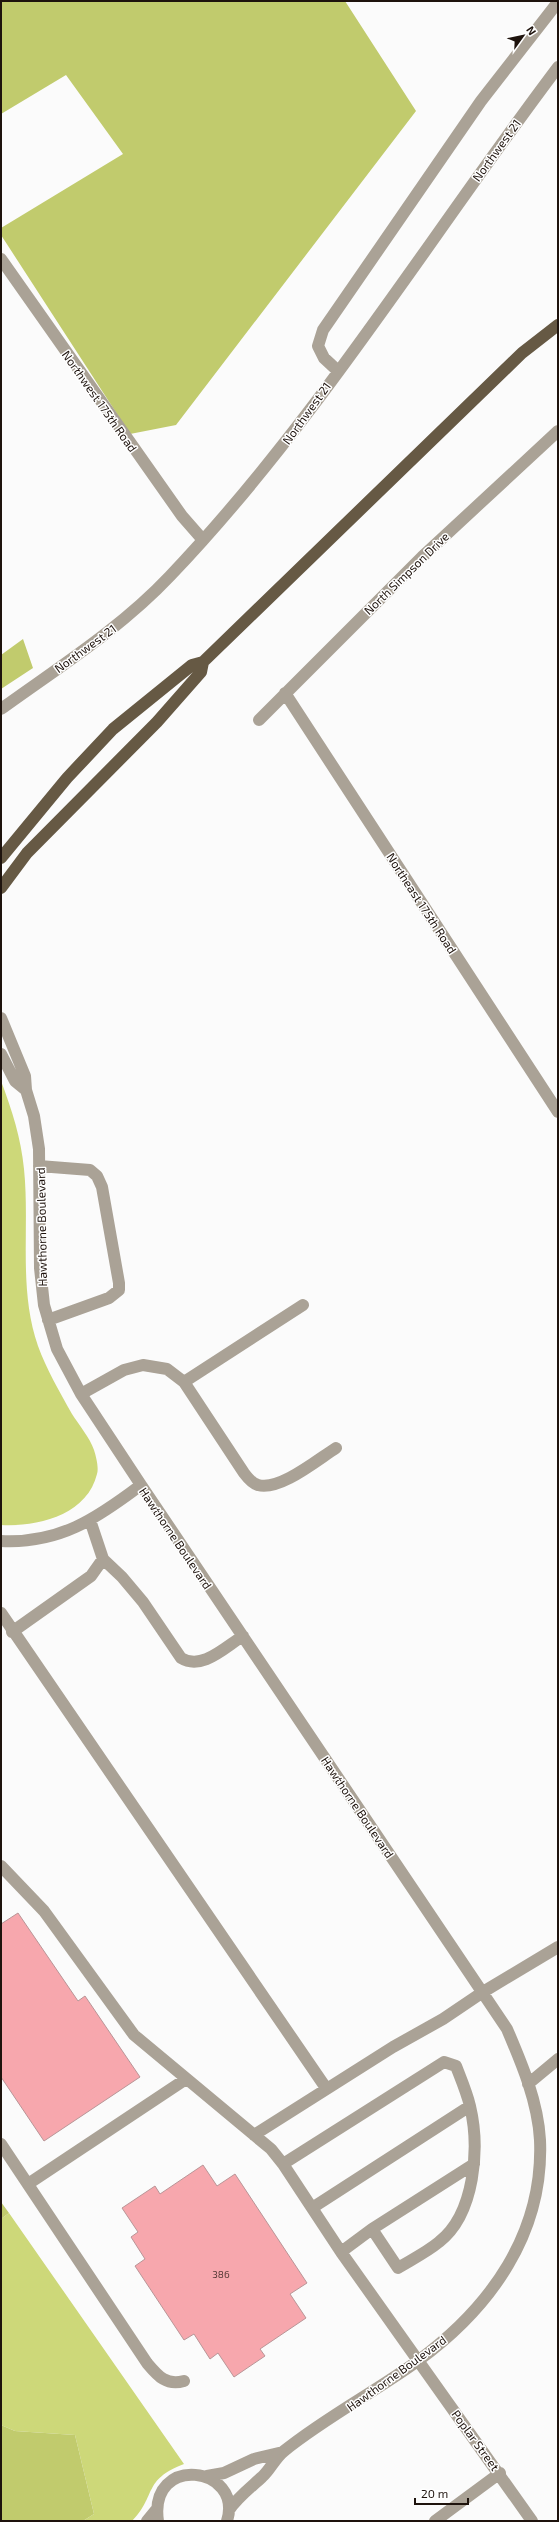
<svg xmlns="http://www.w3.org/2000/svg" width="559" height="2522" viewBox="0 0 559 2522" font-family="'Exo 2',sans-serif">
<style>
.green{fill:#cdd879}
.forest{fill:#c1cb6d}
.building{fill:#f7a7ad;stroke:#b99597}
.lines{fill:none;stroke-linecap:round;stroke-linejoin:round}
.minor{stroke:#aaa296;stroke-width:12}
.major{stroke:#665944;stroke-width:12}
.labels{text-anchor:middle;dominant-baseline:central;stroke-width:3;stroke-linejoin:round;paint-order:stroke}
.number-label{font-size:10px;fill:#543835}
.street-label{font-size:12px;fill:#1e130d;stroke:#fff}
</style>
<rect width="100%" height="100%" fill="#fbfbfb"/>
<path class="green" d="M1 1081C12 1110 21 1138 24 1169 30 1228 18 1288 38 1346 46 1368 60 1393 72 1414 79 1425 90 1438 94 1450 96 1456 99 1468 97 1474 87 1515 38 1527 1 1525Z
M9 2213 184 2464C142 2480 157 2496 132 2521H83L94 2514 75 2435 15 2431 1 2425V2219Z"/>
<path class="forest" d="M1 1H345L416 111 176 425 130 434 1 235V228L123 154 66 75 1 114Z
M23 639 33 668 1 689V655Z
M1 2202 9 2213 1 2219Z
M1 2425 15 2431 75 2435 94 2514 83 2521H1Z"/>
<path class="building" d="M18 1913 78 2001 85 1996 140 2077 44 2141 1 2077V1924Z
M203 2165 217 2186 235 2174 307 2283 290 2294 306 2318 260 2349 265 2356 234 2377 218 2353 210 2359 194 2334 184 2340 135 2266 145 2259 131 2237 138 2232 122 2208 155 2186 160 2194Z"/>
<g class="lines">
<path class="minor" d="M1 259 182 516 203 540
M338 371 324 358 318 346 323 330 481 101 558 2
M285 693 558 1112
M1 709C59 667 121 628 170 576 316 423 430 236 558 67
M259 720 422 557 558 431
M1 1018 25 1076 26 1090 34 1116 39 1149 40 1268 44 1305 57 1349 81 1394 141 1485 507 2029C522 2064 538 2102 540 2140 544 2233 491 2307 419 2360 375 2392 326 2417 284 2451 275 2458 270 2470 262 2477 250 2488 238 2497 229 2510
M1 1054 15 1081 26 1090
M39 1166 90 1170 97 1176 102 1187 119 1283V1290L109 1298 48 1320
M184 1382 303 1305
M81 1394 124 1370 143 1365 167 1369 184 1382 244 1473C247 1477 253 1484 258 1485 280 1491 317 1460 336 1448
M1 1541C59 1544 96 1519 141 1485
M103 1559 122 1577 143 1602 181 1658C202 1671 225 1647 243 1636
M1 1613 326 2088
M12 1632 91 1576 103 1559 90 1520
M1 1866 44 1911 134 2035 271 2149 283 2164 341 2252 532 2521
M528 2084 558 2059
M254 2135 393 2047 443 2019 483 1992 558 1947
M1 2144 147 2363C158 2376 166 2386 184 2381
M283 2164 444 2062 456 2066C461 2079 467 2093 470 2106 480 2148 475 2214 439 2242 427 2252 411 2260 398 2268L372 2229 341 2252
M28 2184 186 2079
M312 2208 470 2106
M372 2229 474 2164
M207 2476 224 2473 254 2459 283 2452
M147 2521 156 2510
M158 2521C148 2453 244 2466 227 2521
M435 2521 500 2473"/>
<path class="major" d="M1 858 67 778 113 729 192 665 203 662
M1 888 27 853 157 722 201 672 203 662 522 353 558 325"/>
</g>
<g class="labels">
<g class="number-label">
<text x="221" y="2274">386</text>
</g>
<g class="street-label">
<text transform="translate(496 150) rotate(-54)">Northwest 21</text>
<text transform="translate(100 401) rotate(55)">Northwest 175th Road</text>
<text transform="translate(306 413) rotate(-54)">Northwest 21</text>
<text transform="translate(406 573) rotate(-44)">North Simpson Drive</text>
<text transform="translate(85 648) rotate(-36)">Northwest 21</text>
<text transform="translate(422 903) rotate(57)">Northeast 175th Road</text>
<text transform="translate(41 1227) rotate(-91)">Hawthorne Boulevard</text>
<text transform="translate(176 1538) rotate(56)">Hawthorne Boulevard</text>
<text transform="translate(358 1807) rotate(56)">Hawthorne Boulevard</text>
<text transform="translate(396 2373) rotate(-36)">Hawthorne Boulevard</text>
<text transform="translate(476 2440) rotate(54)">Poplar Street</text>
</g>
</g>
<rect width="559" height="2522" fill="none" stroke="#1e130d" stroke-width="4"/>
<g transform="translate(523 36) rotate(57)" stroke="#ffffff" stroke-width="3" paint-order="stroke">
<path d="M0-3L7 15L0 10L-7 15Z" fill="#1e130d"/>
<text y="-6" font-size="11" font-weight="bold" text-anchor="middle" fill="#1e130d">N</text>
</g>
<path d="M415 2498v6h53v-6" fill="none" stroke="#1e130d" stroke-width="2"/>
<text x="421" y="2498" font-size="12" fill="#1e130d" stroke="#ffffff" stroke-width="3" paint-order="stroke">20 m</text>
</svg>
